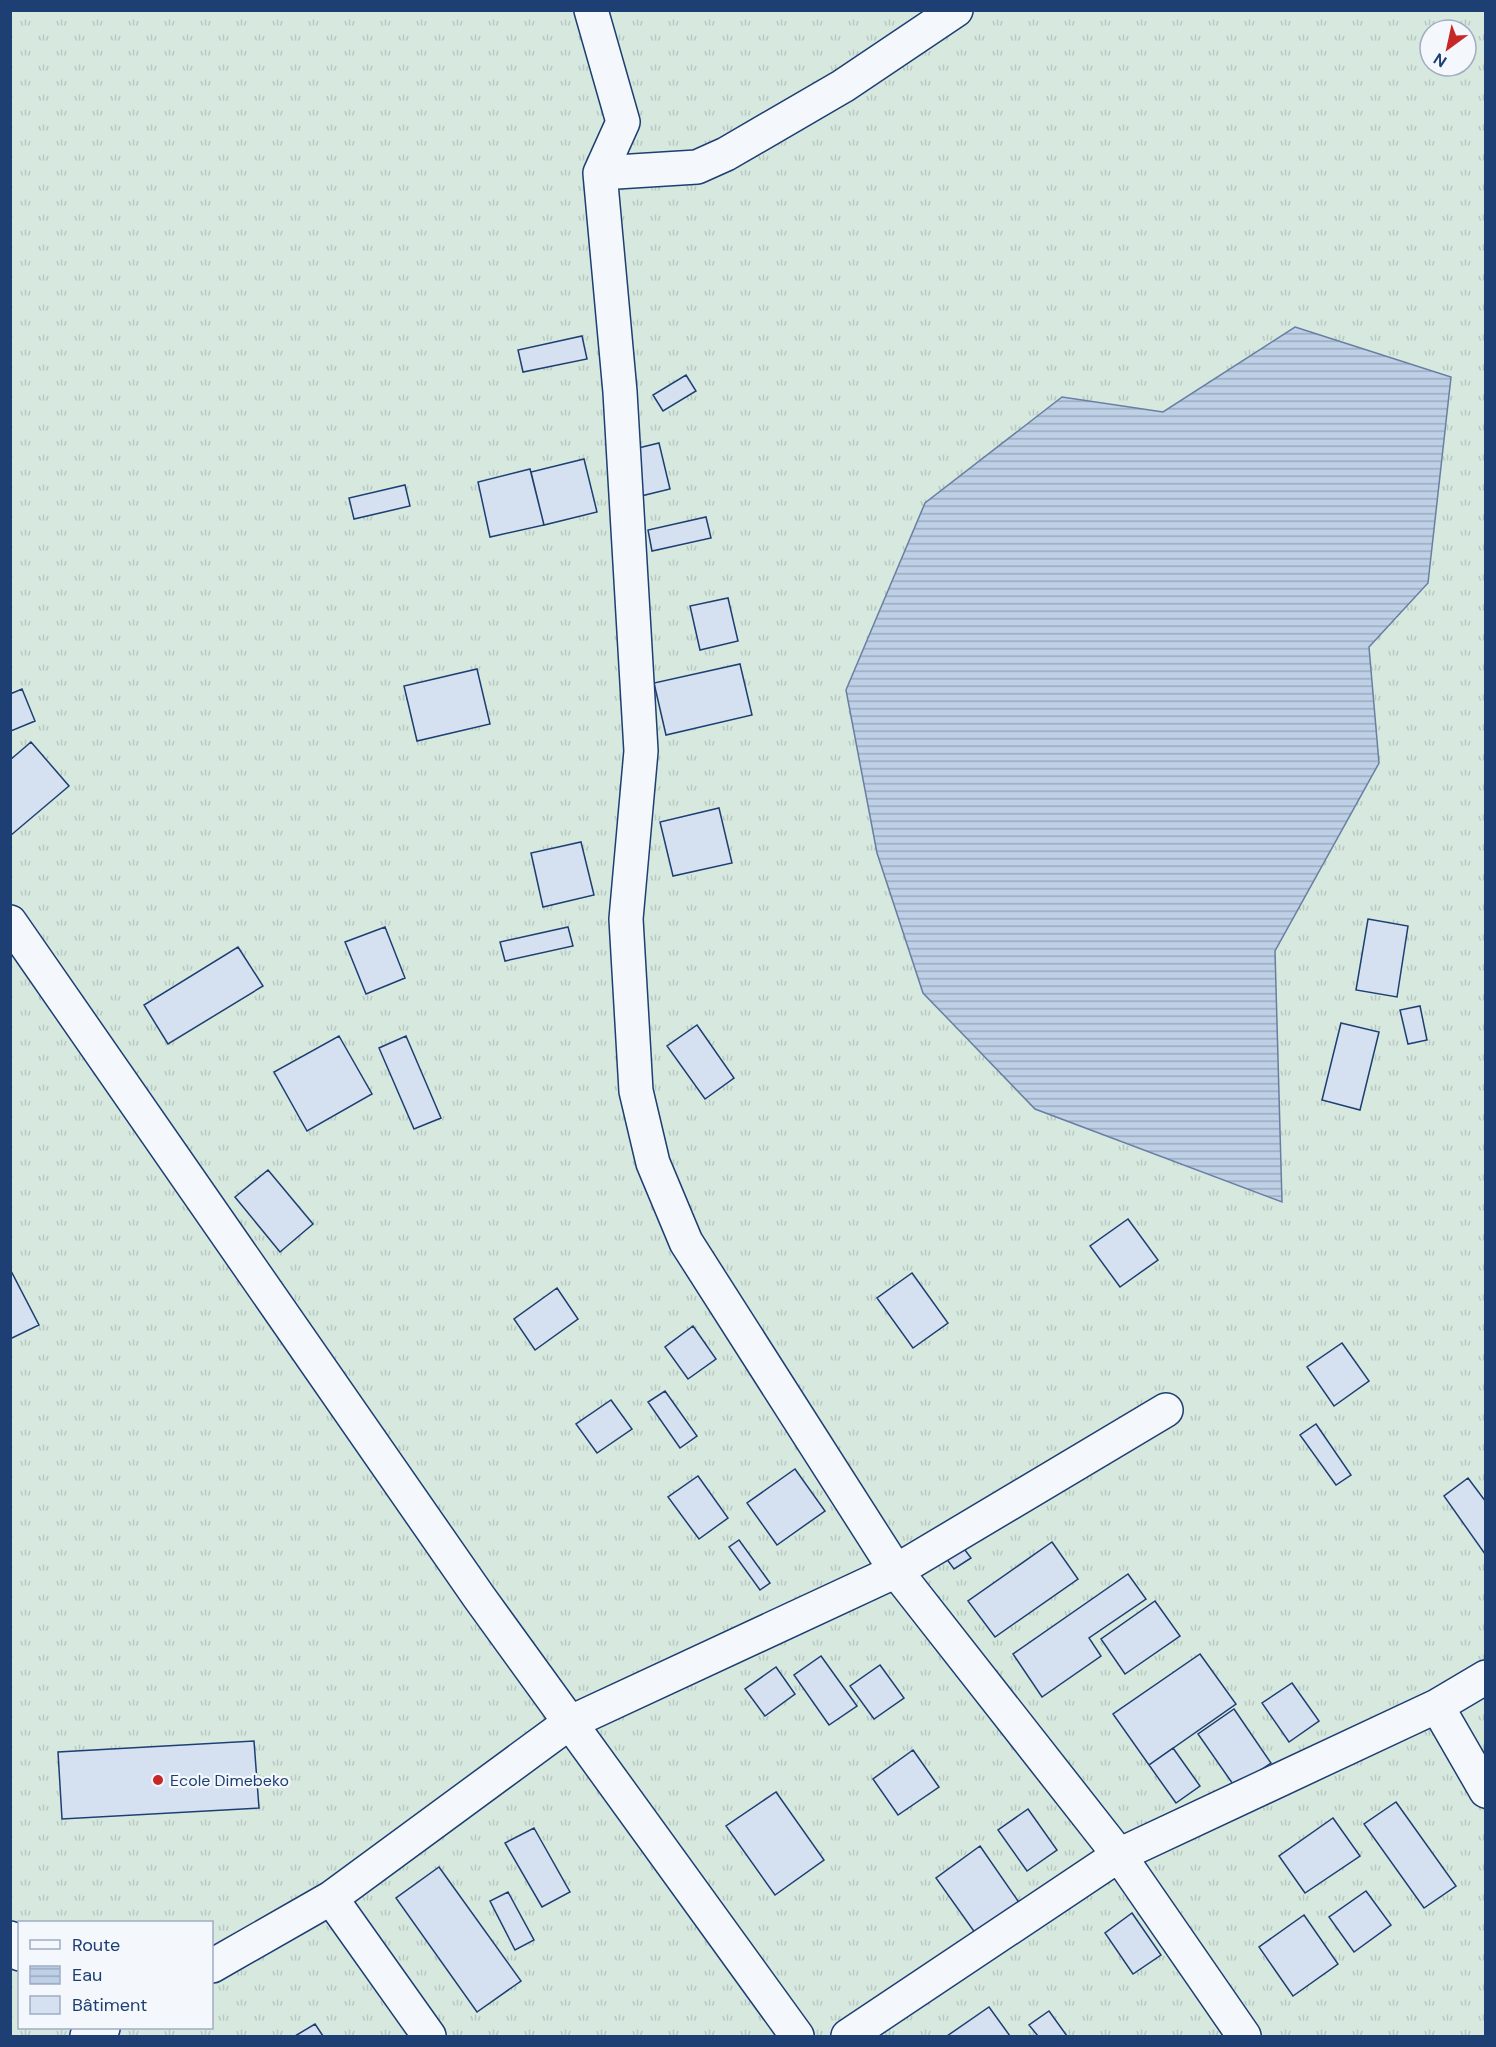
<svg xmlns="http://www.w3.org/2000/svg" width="1496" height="2047" viewBox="0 0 1496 2047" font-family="'DM Sans',sans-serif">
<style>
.grass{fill:url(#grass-tufts);stroke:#687fa3;stroke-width:1.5;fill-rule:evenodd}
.water{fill:url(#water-rules);stroke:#687fa3;stroke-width:1.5}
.building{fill:#d5e0f0;stroke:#1d3f73;stroke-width:1.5}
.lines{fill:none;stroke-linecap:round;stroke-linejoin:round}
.minor-casing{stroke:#1d3f73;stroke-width:36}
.minor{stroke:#f4f7fb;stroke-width:33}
.poi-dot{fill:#c62828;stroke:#f4f7fb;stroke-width:2}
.labels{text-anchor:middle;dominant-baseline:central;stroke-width:4.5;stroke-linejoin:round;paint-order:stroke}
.poi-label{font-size:16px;fill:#1d3f73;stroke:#f4f7fb;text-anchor:start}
</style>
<defs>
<pattern id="grass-tufts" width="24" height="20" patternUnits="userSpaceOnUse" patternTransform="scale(1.5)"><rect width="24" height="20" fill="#d7e8df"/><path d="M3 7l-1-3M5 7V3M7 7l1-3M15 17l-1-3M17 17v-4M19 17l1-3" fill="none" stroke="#b8c8c3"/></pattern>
<pattern id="water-rules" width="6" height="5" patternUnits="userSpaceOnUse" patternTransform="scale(1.5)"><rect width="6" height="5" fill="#bed0e5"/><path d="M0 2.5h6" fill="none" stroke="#9aaabe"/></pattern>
</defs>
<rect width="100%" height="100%" fill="#f4f7fb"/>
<path class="grass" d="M11 11H1485V2036H11ZM1430 30H1466V66H1430ZM20 1922H212V2028H20Z"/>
<path class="water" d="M1295 327 1451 377 1428 583 1369 647 1379 763 1275 951 1282 1202 1035 1109 923 993 877 853 846 690 925 503 1062 397 1163 412Z"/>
<path class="building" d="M582 336 587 359 523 372 518 350Z
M686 375 696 391 663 411 653 395Z
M659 443 670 489 641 496 630 450Z
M584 459 597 512 544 525 531 472Z
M530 469 544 525 490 537 478 482Z
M405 485 410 506 354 519 349 498Z
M706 517 711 538 652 551 648 530Z
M728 598 738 641 700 650 690 606Z
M740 664 752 715 666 735 654 683Z
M477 669 490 724 417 741 404 686Z
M22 689 35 721 11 731 10 694Z
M31 742 69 786 10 836V760Z
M719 808 732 863 673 876 660 822Z
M581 842 594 895 543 907 531 853Z
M1368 919 1408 926 1397 997 1356 990Z
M385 927 405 978 366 994 345 942Z
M568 927 573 946 505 961 500 942Z
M238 947 263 986 168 1044 144 1005Z
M1420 1006 1427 1040 1408 1044 1400 1010Z
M1341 1023 1379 1032 1360 1110 1322 1100Z
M697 1025 734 1078 705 1099 667 1046Z
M339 1036 372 1094 307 1131 274 1072Z
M406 1036 441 1118 414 1129 379 1048Z
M268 1170 313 1224 280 1252 235 1197Z
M1128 1219 1158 1260 1120 1287 1090 1246Z
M10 1269 39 1325 10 1339Z
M912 1273 948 1323 913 1348 877 1298Z
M557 1288 578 1319 535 1350 514 1319Z
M693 1326 716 1359 688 1379 665 1347Z
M1342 1343 1369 1381 1334 1406 1307 1367Z
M665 1391 697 1436 680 1448 648 1402Z
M611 1400 632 1429 597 1453 576 1424Z
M1316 1424 1351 1475 1336 1485 1300 1435Z
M795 1469 825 1511 777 1545 747 1503Z
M698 1476 728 1518 699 1539 668 1497Z
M1468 1478 1486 1502 1485 1554 1444 1496Z
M739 1540 770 1583 760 1590 729 1547Z
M959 1542 971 1558 954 1569 943 1554Z
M1052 1542 1078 1579 995 1637 968 1601Z
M1128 1574 1146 1599 1089 1638 1101 1656 1042 1697 1013 1654Z
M1155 1601 1180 1636 1125 1674 1101 1639Z
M1200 1654 1236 1704 1149 1765 1113 1714Z
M821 1656 857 1706 829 1725 794 1675Z
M880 1665 904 1698 874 1719 850 1686Z
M776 1667 795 1694 765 1716 745 1689Z
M1292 1683 1319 1721 1289 1742 1262 1703Z
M1234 1709 1271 1763 1235 1787 1198 1734Z
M254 1741 259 1808 62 1819 58 1752Z
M1173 1748 1200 1786 1176 1803 1149 1765Z
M913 1750 939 1787 898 1815 873 1779Z
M776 1792 824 1860 775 1895 726 1826Z
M1396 1802 1456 1886 1424 1908 1364 1824Z
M1028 1809 1057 1850 1027 1871 998 1830Z
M1333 1818 1360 1856 1305 1893 1279 1856Z
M534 1828 570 1892 542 1907 505 1843Z
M980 1846 1027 1914 983 1944 936 1878Z
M439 1867 521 1981 477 2012 396 1898Z
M1366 1891 1391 1925 1354 1952 1329 1917Z
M508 1892 534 1940 515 1950 490 1901Z
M1132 1913 1161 1955 1133 1974 1105 1933Z
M1304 1915 1338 1964 1293 1996 1259 1947Z
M989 2007 1010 2036H947Z
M1049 2011 1067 2036H1038L1029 2025Z
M315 2024 323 2036H295Z"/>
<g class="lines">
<g class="minor-casing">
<path id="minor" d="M591 10 623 122 600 173 620 392 641 751 626 919 636 1091 653 1163 686 1242 896 1571 1119 1855 1244 2036
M600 173 697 167 726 154 843 86 956 10
M10 922 479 1597 797 2036
M1437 1706 1486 1791
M331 1898 429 2036
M10 1938 20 1954
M212 1966 331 1898 569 1723 896 1571 1166 1410
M87 2036 103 2028
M848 2036 1119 1855 1437 1706 1486 1677"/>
</g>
<use href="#minor" class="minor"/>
</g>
<circle class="poi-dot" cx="158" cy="1780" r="6"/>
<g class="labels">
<g class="poi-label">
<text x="170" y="1780">Ecole Dimebeko</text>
</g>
</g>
<rect width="1496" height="2047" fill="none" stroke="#1d3f73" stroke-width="24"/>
<rect x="18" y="1921" width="195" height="108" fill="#f4f7fb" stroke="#9eadc5" stroke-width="1.5"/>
<rect x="30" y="1940" width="30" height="9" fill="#f4f7fb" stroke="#9eadc5" stroke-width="1.5"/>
<text x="72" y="1951" font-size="18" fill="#1d3f73">Route</text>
<rect x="30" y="1966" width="30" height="18" fill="url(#water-rules)" stroke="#9eadc5" stroke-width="1.5"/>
<text x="72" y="1981" font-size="18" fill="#1d3f73">Eau</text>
<rect x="30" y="1996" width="30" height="18" fill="#d5e0f0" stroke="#9eadc5" stroke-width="1.5"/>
<text x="72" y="2011" font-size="18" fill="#1d3f73">Bâtiment</text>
<g transform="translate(1448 48) rotate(213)"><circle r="28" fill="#f4f7fb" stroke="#9eadc5" stroke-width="1.5"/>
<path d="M0-4.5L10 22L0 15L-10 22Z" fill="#c62828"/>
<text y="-9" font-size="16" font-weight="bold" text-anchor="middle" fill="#1d3f73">N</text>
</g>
</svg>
